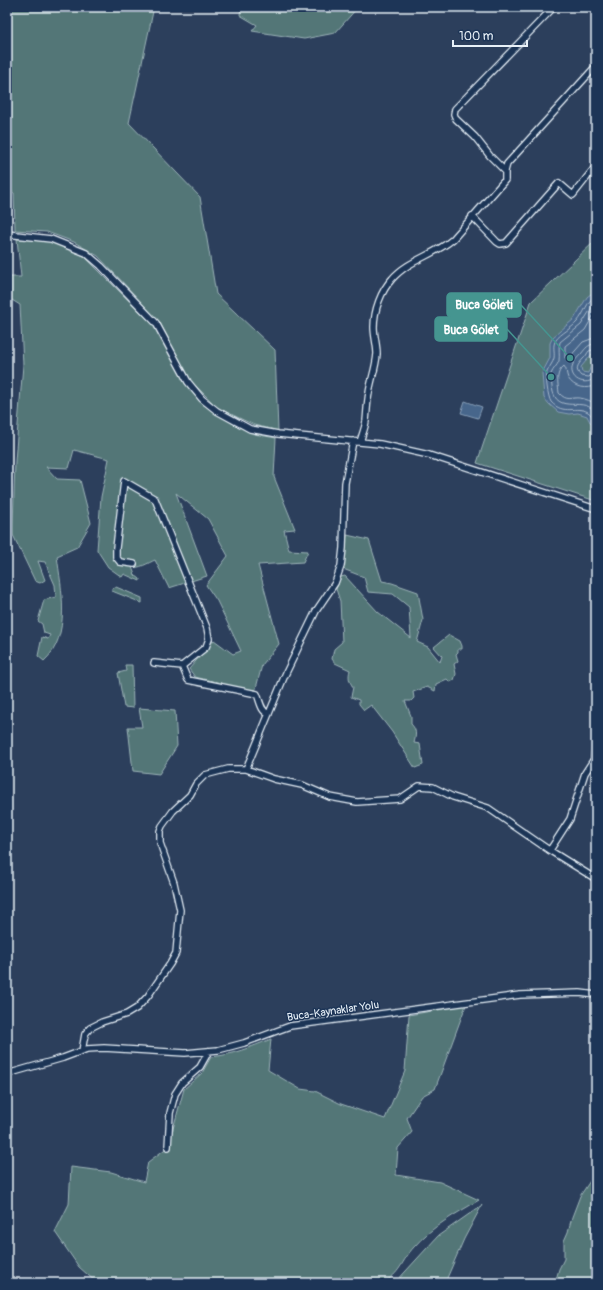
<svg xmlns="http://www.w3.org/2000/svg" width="603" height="1290" viewBox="0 0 603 1290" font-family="Pangolin,sans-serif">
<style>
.green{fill:#527677;stroke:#9db4b8}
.water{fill:#46668b;stroke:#879eb7}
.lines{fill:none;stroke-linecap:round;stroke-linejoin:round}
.shore{stroke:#a7b9cc;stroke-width:1}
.minor-casing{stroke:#e8f1f8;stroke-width:8}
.minor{stroke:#1d3557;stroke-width:5.5}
.labels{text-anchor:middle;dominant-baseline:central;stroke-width:3;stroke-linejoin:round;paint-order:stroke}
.street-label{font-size:11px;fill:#e8f1f8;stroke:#1d3557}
.leader{fill:none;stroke:#459590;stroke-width:1.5}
.callout-dot{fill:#459590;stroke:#1d3557;stroke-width:1.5}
.callout{fill:#459590;stroke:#459590;stroke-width:1.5}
.callout-label{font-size:12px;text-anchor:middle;font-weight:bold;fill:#fff}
</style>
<rect width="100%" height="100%" fill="#2c3f5c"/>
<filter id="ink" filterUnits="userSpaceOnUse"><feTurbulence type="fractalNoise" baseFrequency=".025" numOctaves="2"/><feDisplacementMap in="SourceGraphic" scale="8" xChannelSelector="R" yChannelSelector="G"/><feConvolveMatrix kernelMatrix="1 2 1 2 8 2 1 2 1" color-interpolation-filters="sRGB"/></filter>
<g filter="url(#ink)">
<path class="green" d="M7 7H154L129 123 200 197 216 294 275 350 278 431 254 425 218 408 190 380 159 321 98 256 74 242 47 232 15 230 14 193 7 189Z
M241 7H358L335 33 304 39 252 31 257 25 240 15Z
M17 239 54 242 84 256 153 325 186 385 202 404 232 423 254 434 276 438 274 477 295 529 284 530 289 550 308 551 303 562 258 565 279 644 262 665 255 692 195 677 189 669 214 640 233 654 241 651 217 601 206 585 228 556 208 519 176 493 207 576 169 588 155 560C148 563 139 569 132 567L135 575 140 579V581L124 574 122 577 108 567 97 550 101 497 109 459 74 450 69 468 46 467 57 479 80 480 91 523 77 547 57 556C61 588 72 636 44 661L38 656 42 637 48 639 50 635 44 633 42 624 38 621 44 600 56 597 55 585 45 562 38 561 45 580 40 583 35 581 13 535V527L15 461 23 365 20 305 7 297V277H21Z
M596 240V501L477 463 531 302Z
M347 535 369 540 382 581 392 583 418 592 423 620 417 642 428 647 440 662 442 656 434 647 449 635 460 641 462 646V649H458V652L456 654 458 661 454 664 456 674 454 680 450 682 447 679 436 684 435 691 427 687 413 692 414 698 411 701H405L411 716V724C417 730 416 735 414 743L420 744 423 765 415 768 392 732 371 705 364 710 359 704V700L351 697 353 687C349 681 348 677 350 670L335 663 332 659 334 649 342 642 340 601 336 589 341 577 345 576 378 612 411 638 409 607 393 594 368 592 364 577 343 569Z
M116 587 142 598V603L112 591V588Z
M125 665H132L133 708 124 707 118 673 126 671Z
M139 708 175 711 177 746 159 774 133 771 128 727H142Z
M466 1005 435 1089 422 1096 407 1118 412 1132 398 1148 396 1175 440 1182 479 1200C456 1214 432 1226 414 1247 401 1261 401 1274 382 1283H97L79 1267 55 1232 69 1204 71 1167 111 1172 144 1182 148 1162 168 1147 184 1089 202 1073 211 1057C232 1055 251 1047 271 1039L268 1070 300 1089 315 1091 341 1104 385 1119 405 1071 409 1015Z
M596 1164V1283H555L559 1269 564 1259V1241L568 1232 572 1217 580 1196 596 1172 594 1165Z
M482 1205 464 1239 447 1278 451 1283H395L438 1236Z"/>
<path class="water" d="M596 290V354L594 353 592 354 581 367 582 372 588 373 592 364 596 359V426L590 422 587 416 578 413 569 414 558 412 549 404 544 398 542 373 550 358V343L553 337 574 319 587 297Z
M465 401 482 407 478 418 461 413Z"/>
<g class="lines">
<path class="shore" d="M596 295C586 302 585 313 577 322 571 329 561 333 556 340 552 345 555 352 554 358 553 363 549 367 547 372 545 377 548 397 551 402 564 416 576 405 588 412 592 414 592 419 596 421
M596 301 581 325 560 342C558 348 560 355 559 361 557 366 553 369 551 374 550 378 552 383 552 387 556 418 586 393 596 414
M596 311 585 330 565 346V358L568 359 583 342 591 339 596 338
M596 344C588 344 586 348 581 354 578 358 575 359 573 364 567 379 586 388 596 377
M596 349 589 351C587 353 586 357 583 359 578 365 574 369 581 376L589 377 592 374 596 365
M596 385C586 390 574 388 568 378 566 374 567 369 564 366 555 373 558 383 559 393 567 402 571 397 580 398 586 399 591 401 596 404"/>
<g class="minor-casing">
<path id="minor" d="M505 171 490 156 475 137 456 119 454 114 455 109 552 9
M472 216 497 242 500 244 506 243 559 183 573 195 596 166
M7 234 51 239 86 253 101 266 156 323 188 382 202 399 217 411 250 429 278 434 380 444 429 455 596 509
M360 442C362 435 365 428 366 421 367 412 367 403 369 393 371 380 376 367 377 354 377 345 374 336 374 327 374 310 381 291 392 279 408 260 435 255 453 239L505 180V171L507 164 596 66
M134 564 120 562 116 557V548L124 481 155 499 207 628 209 639 206 647 182 666
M154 663 182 666 188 680 257 694C260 701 261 712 269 714
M246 769 285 675 316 611 335 583 341 566 343 548 345 483 353 441
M550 850 570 819 585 773 594 759 596 739
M82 1051 85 1034 90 1028 102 1022 127 1014 137 1008 148 996 170 964 176 953 180 910 174 883 160 843V831L162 826 173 811 190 795 196 784 205 775 228 769H246L274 779 302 785 330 797 357 802 400 799 419 786 433 787 453 797 488 808 549 850 596 879
M7 1074 63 1058 87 1049 104 1048 185 1053 218 1050 244 1043 290 1026 520 995 580 993 596 995
M168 1147 170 1113 175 1094 182 1083 200 1067 209 1051"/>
</g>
<use href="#minor" class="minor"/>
</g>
</g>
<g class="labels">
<g class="street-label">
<text transform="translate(333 1011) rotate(-8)">Buca-Kaynaklar Yolu</text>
</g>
</g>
<path class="leader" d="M570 358L521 305M551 377L507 329"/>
<g class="callout-dot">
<circle cx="570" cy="358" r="4"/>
<circle cx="551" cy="377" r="4"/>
</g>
<g class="callout">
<rect x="447" y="293" width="74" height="24" rx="4"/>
<rect x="435" y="317" width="72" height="24" rx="4"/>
</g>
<g class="callout-label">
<text x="484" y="309">Buca Göleti</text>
<text x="471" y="334">Buca Gölet</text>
</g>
<rect width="603" height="1290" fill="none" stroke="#1d3557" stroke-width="24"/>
<rect x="12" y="12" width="579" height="1266" fill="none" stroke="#e8f1f8" stroke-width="1.5" filter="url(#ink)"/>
<path d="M453 40v6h74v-6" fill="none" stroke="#e8f1f8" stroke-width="2"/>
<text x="459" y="40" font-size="12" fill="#e8f1f8" stroke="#1d3557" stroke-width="3" paint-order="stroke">100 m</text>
</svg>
